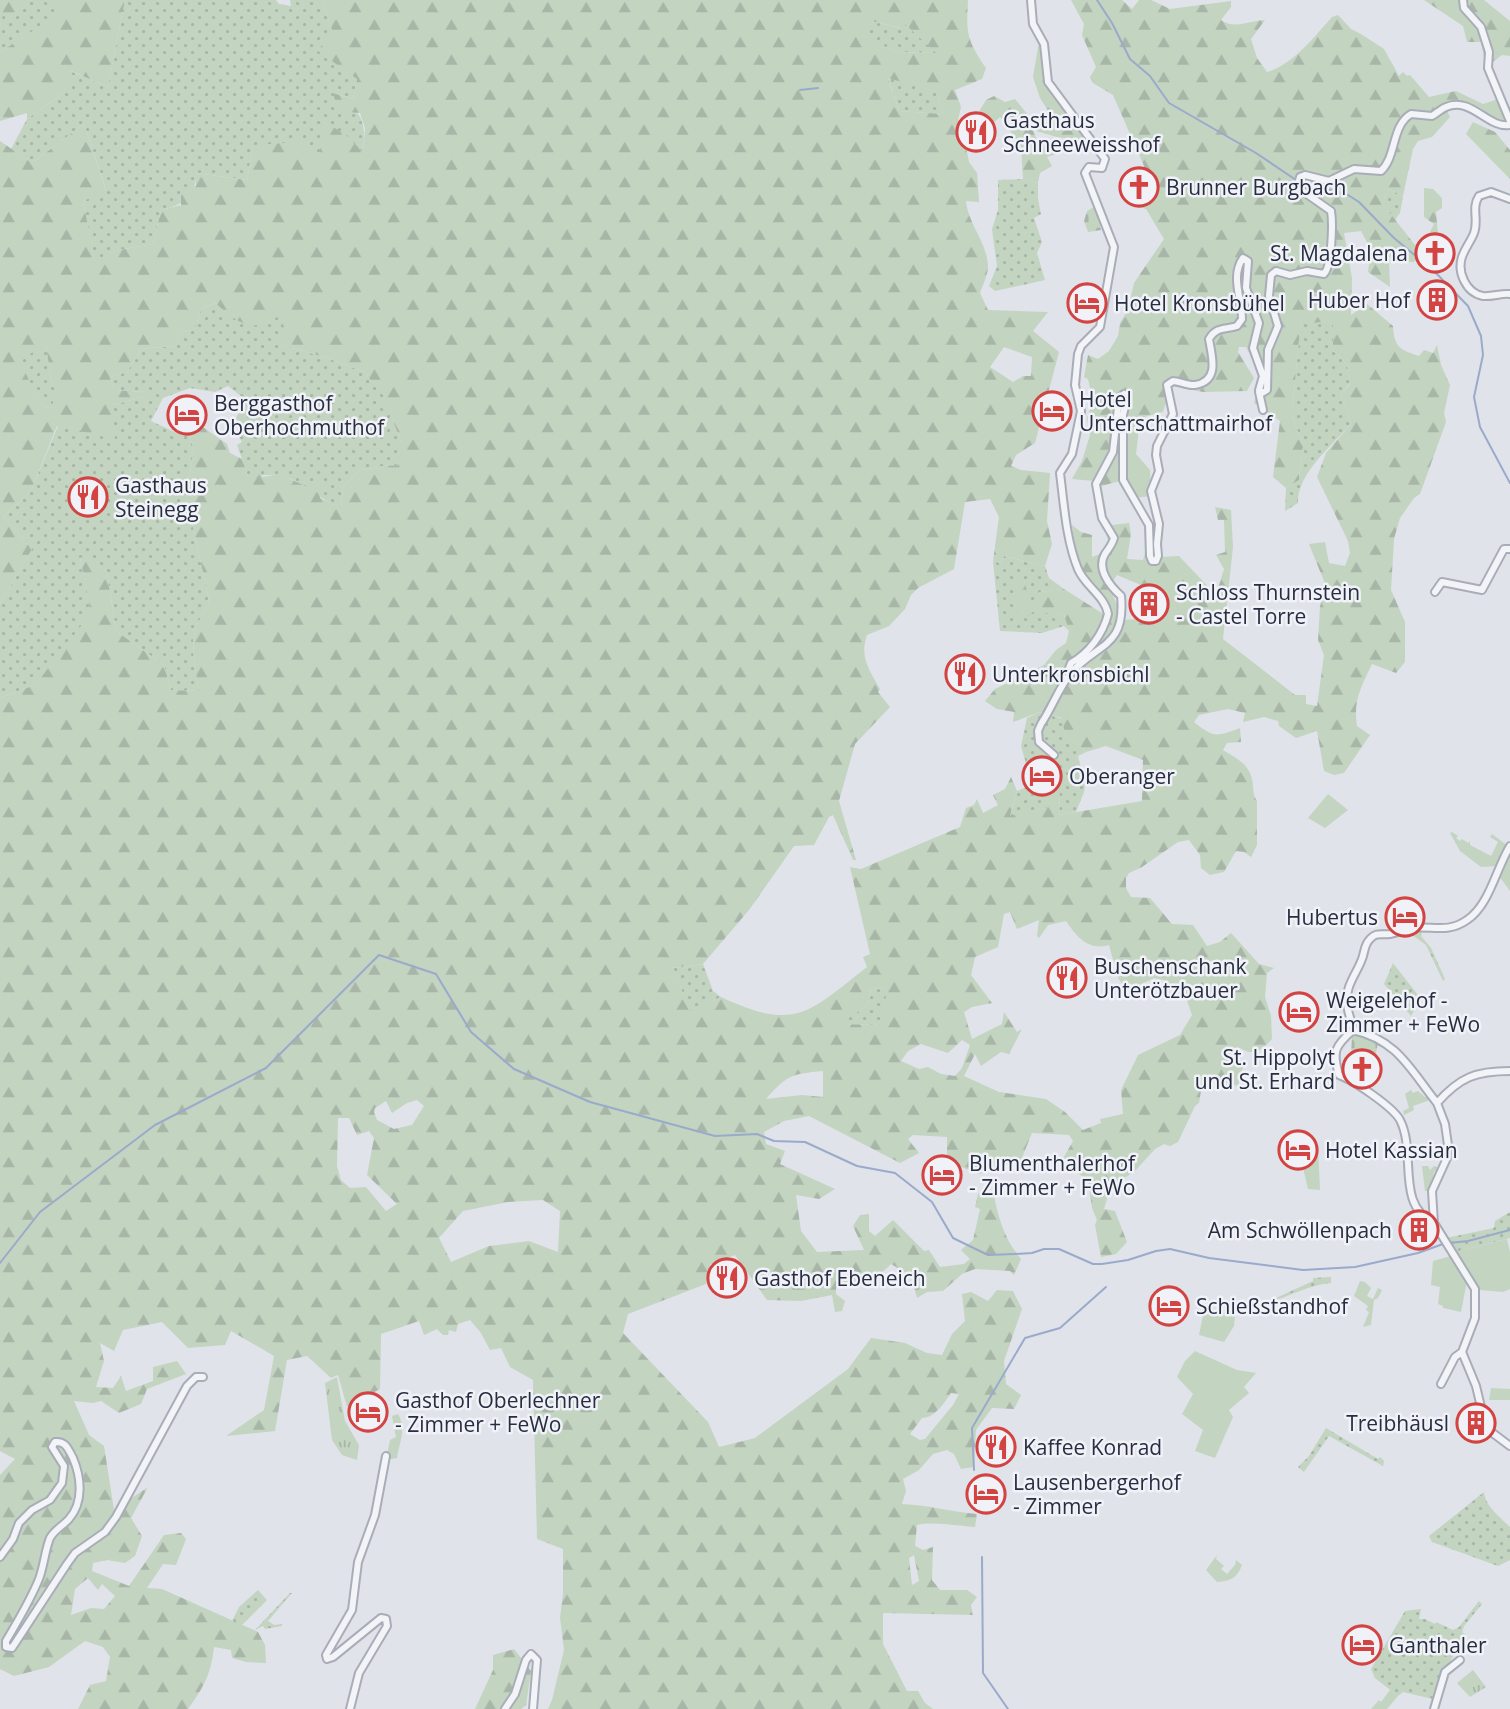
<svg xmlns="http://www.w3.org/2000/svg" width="1510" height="1709" viewBox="0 0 1510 1709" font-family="'Open Sans',sans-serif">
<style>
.grass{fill:url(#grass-dots)}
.forest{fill:url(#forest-firs);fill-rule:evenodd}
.cemetery{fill:url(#cemetery-stones)}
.park{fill:url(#park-tufts)}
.garden{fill:#c3d4c1}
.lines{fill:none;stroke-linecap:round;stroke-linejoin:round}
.stream{stroke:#9aaacb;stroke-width:2}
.street-casing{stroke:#a9adb8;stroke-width:10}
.street{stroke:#f3f4f8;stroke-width:6}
.labels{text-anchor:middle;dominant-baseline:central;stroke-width:5;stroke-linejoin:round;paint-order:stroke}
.poi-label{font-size:21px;fill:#282e42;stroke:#f0f2f7;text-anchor:start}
</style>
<defs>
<pattern id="grass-dots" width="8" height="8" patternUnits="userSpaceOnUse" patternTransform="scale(1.75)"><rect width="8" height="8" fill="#c3d4c1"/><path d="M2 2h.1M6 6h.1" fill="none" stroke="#a8b6a7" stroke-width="1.8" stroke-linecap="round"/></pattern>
<pattern id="forest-firs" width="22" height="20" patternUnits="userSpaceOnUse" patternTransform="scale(1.75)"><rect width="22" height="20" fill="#c3d4c1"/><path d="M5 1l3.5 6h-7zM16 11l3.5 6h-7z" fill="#a8b6a7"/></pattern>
<pattern id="cemetery-stones" width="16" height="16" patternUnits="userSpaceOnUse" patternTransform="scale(1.75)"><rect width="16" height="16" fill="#c3d4c1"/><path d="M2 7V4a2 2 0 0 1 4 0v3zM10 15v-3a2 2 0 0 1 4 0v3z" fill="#a8b6a7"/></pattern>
<pattern id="park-tufts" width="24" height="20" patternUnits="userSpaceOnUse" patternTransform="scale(1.75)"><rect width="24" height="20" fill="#c3d4c1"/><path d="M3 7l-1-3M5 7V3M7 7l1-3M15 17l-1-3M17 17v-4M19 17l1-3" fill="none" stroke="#a8b6a7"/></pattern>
</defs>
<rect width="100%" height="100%" fill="#e0e3ea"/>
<path class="grass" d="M32 0H58L60 14 0 52V26L3 13 13 16Z
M125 0H276L279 4 291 6 290 0H322L332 30 357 79 353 99 334 93C363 116 366 116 363 153L324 122 320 159 253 146 247 180 196 173C196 197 183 205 161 210L153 244 119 250 95 262 83 201 106 190 84 124 32 163 11 149 27 119 65 92 70 71 108 87Z
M871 21 900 28 904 23 937 53 895 52 861 34Z
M888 77 937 92 943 114 899 111Z
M1023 179 1038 183V199L1041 214 1034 218 1042 242 1037 253 1045 280 995 291 989 286 997 266 992 229 998 210V180Z
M1389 189 1403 196 1400 213 1395 220 1382 203Z
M215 303C227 313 243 328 260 324 271 322 280 313 292 311L282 345 324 357 365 372 371 381 381 387 401 442V459L397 466C385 464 374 469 360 470L343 487 341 507C319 500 305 482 282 476 273 473 258 477 248 476L237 445 242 442 236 432 241 429 235 420 246 400 228 386 215 392 190 388 163 398 151 421 183 436 200 425 190 436 194 450 186 495 209 600C208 611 201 615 197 625 189 641 196 673 199 691L171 690 164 665 116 631 107 572 80 558 92 613 35 685 0 698V604L32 549 3 517 31 491 58 426 113 405 146 396V392L114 390 110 377 127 372 141 349 174 346 183 331 195 330 201 309Z
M1301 317 1315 323 1328 321 1333 325V350C1345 360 1350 368 1350 383L1341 395 1351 424C1333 445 1297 473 1298 503L1285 511 1286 488 1299 480 1303 446 1292 415Z
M46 344 51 381 58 389 51 409 41 404 18 360Z
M1004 556 1045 566 1049 578 1064 589 1040 592 1038 602H1029L1024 580 1018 622 1033 611 1064 615 1069 631 1064 626 1042 633 1000 631 993 561 1000 563Z
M1040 712 1063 719 1065 735 1086 752 1078 756 1081 768 1087 770 1084 792 1076 812 1059 815 1060 794 1046 808 1010 817 1017 791 1032 785 1021 746 1027 718Z
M1414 928 1422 933 1421 936 1431 948 1445 979 1443 981 1426 945 1408 932Z
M1393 963 1421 999 1411 1016 1384 984Z
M703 964 713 991 721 997 690 1012 673 968Z
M871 988 886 989C887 1003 882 1012 881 1025L839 1024 868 1005Z
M1510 1212V1238L1455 1252 1446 1238 1494 1228 1495 1221Z
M1331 1277V1283C1307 1285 1288 1298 1265 1303L1313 1281V1278Z
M1326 1428 1378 1459 1380 1457 1384 1461 1383 1466 1329 1436 1304 1472 1298 1467 1309 1456Z
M1484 1492C1485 1506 1500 1517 1510 1527V1560L1498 1566 1432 1542 1429 1536Z
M258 1590 267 1600 242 1625 232 1621 239 1607Z
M290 1593H292L268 1621 274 1625 282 1624V1626L265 1629 263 1626 255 1630Z
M1479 1601 1482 1604 1464 1626 1462 1632 1466 1635 1449 1663 1437 1700 1403 1692 1398 1696 1375 1678 1371 1669 1405 1611 1421 1609 1419 1619H1425L1435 1624 1436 1622 1453 1630 1459 1627Z"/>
<path class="forest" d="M0 0H32L13 17 3 14 0 26Z
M58 0H125L108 87 71 71 65 92 27 119V113L0 121V52L59 14Z
M322 0H968C966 34 967 40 986 68L982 79 955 90 961 107 958 120 964 136 969 162 977 173 979 202 966 201C968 224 987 242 988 266 988 274 983 285 980 293L988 310 1048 312 1033 331 1059 352 1035 443 1016 455 1011 466 1021 470 1050 473 1047 521 1052 544 1045 566 1004 556 1000 563 993 561 999 517 990 499 965 502 954 569 918 588 911 595 905 609 889 626 867 635C859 657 870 671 880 689L878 692 890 707 855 744 839 801 856 860H853L833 815 829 817 814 845 794 846 749 910 703 964 673 968 690 1011 721 997C796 1032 808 1013 867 967L863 957 870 954 850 867 861 869 960 827 966 808 974 805 977 799 983 813 998 805 993 795 1005 789 1011 777 1017 791 1010 816 1046 808 1056 793 1060 794 1059 815 1142 801 1143 760 1106 746 1086 752 1065 735 1062 718 1040 712 1013 722 1014 712 997 709 985 701 995 689 1044 665 1056 650 1066 643 1069 631 1064 615 1033 612 1018 623 1015 580H1024L1030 602H1038L1039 592 1064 589 1105 615 1109 608C1082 575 1078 568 1072 525L1081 532 1092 535V557L1102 553 1109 544 1104 526 1129 523 1131 534 1127 559 1143 560 1147 548 1162 557 1179 556 1216 595 1224 569 1216 555 1225 552 1224 520H1218L1215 507 1231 510 1233 547 1223 639 1295 695H1306V704L1317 706 1324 655 1318 640 1320 606 1326 586 1309 544 1325 542 1329 563 1345 566 1350 553 1348 541 1317 477 1326 453 1351 424 1341 395 1350 384C1350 368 1345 360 1333 350V325L1328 321 1315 323 1301 318 1292 415 1303 446 1299 480 1286 488 1273 477 1280 421 1254 403 1261 376 1246 347H1239L1238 352 1254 378 1247 391 1203 392 1171 386 1163 412 1147 416 1136 422 1123 480 1098 487 1094 481 1072 479 1082 461 1090 435 1087 418 1093 401 1088 379 1084 377 1088 355 1098 359 1109 351 1118 336 1120 323 1128 310 1134 283 1164 239 1146 209 1128 203C1138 191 1147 182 1144 166L1113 95 1093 83 1090 77 1096 67 1082 35 1084 24 1071 0H1122L1132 9 1139 0H1151L1170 9 1231 1V7L1221 20C1234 30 1251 20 1265 20L1251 39 1257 58 1267 72C1294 64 1314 37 1332 17L1338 15 1351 29 1361 34 1384 49 1399 76 1403 72 1407 76 1410 75 1429 97 1456 91 1483 104 1498 99 1509 122 1502 123 1465 103 1444 105 1450 117 1432 137 1418 141 1413 149 1403 196 1389 189 1382 203 1415 245 1427 238 1434 224 1424 217V188L1433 189 1442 198V208L1436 212 1438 234 1414 262H1389L1390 287 1368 272 1371 250 1361 231 1344 233 1352 278 1351 315 1367 304 1393 326C1394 347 1400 350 1419 356L1424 350 1433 353 1437 345 1441 365 1450 385 1444 413 1446 422 1420 494 1414 498 1400 518 1394 539 1391 590 1405 622V662L1396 673 1372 664C1361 687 1353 701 1357 726L1370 735 1344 773 1334 775 1324 771 1317 731 1296 738 1279 726 1278 721 1264 717 1243 722 1245 713 1228 709 1199 715 1194 722C1214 738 1216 737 1240 728L1241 742 1227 743 1223 750C1236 758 1248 763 1252 779 1254 787 1252 794 1257 801V845L1251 857 1244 852 1236 851 1224 872 1210 875 1201 868 1200 855 1189 840 1178 842 1142 867 1129 873 1126 878V888L1131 897 1150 898 1172 924 1193 925 1207 946 1220 942 1231 933 1259 964 1274 968 1267 973 1265 997 1271 1016 1272 1039C1262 1050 1254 1057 1240 1048L1233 1054 1231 1061 1243 1067 1238 1086 1211 1078 1202 1085 1199 1103 1195 1106 1178 1142 1170 1146 1164 1144 1155 1149 1135 1171 1120 1181 1109 1192 1104 1209 1115 1211 1127 1242 1116 1254 1101 1257 1095 1225 1097 1220 1092 1208 1088 1180 1061 1162 1073 1141 1069 1135 1032 1133 1021 1160 979 1174 947 1161V1137L913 1135 908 1139 919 1153 900 1163 809 1116 784 1121 764 1132 766 1144 785 1151 780 1164 835 1189 819 1199 796 1195 801 1231 817 1252 864 1250 853 1226 860 1215 869 1214V1231L875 1236 893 1220 924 1251 929 1250 940 1267 964 1264 970 1259 961 1250 973 1240 980 1209 975 1207 978 1194 982 1191H993C998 1217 1004 1239 1021 1259L1014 1275 1010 1271 975 1269 962 1274 943 1291 927 1292 917 1298 911 1276 891 1264C877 1280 856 1283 836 1288V1294L845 1301 842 1311 835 1312 832 1295 801 1301 767 1300 735 1255 711 1264 706 1284 628 1314 623 1333 708 1422 719 1447 755 1438 848 1369 871 1338 905 1343 927 1353 942 1355 952 1334 965 1321 962 1294 971 1292 988 1301 997 1290 1013 1291 1022 1309 1004 1361 1006 1384 1021 1395 1014 1409 992 1408 976 1430 974 1467 961 1469 954 1454 947 1450 933 1454 919 1470 903 1479 906 1491 902 1504C928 1505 952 1512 977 1514L975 1527C959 1526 931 1521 917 1525L915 1546 923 1550 933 1547 932 1580 940 1590H967L977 1597 971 1605 973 1615 883 1613V1644L907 1691H918L925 1703 933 1709H548L552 1700 564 1650 560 1618 563 1593V1549L537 1539 533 1380 510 1367 501 1348 490 1350 481 1333 470 1320 458 1324 456 1332 449 1330 448 1335H443L437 1329 424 1335 419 1321 381 1334 380 1389 347 1407 338 1375 331 1378 307 1356 287 1360 275 1431 226 1436 264 1410 274 1356 231 1331 225 1345 188 1348 162 1322 123 1330 114 1351 100 1343 104 1361 96 1387 113 1388 121 1376 126 1391 153 1381V1367L177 1361 186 1374 147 1389 141 1404 119 1413 101 1401 93 1403 74 1401 89 1435 104 1446 114 1510 148 1487 131 1518 142 1536 135 1556 125 1563 107 1560 93 1563 92 1571 129 1586 164 1535 181 1533 186 1539 176 1565 163 1564 147 1588 162 1589 258 1632 265 1645 266 1663 246 1662 232 1658 231 1650 214 1647C211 1674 204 1687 188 1709H78L90 1685 106 1681 110 1657 103 1647 85 1641 49 1667 14 1676 0 1669V1475L15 1459 0 1451V698L35 685 91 613 80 557 107 572 116 631 164 665 171 690 199 691C196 673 189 641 197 625 201 615 208 611 209 600L186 495 194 450 190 436 200 425 227 444 230 453 242 459 248 476 257 472 263 477 279 474 310 488 320 481V498L341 507 343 487 360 470C374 469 385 464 397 466L401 459V442L381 388 371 381 365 372 324 357 282 345 281 325 291 312C279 314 270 323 259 325 242 328 227 313 215 303L201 309 195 330 183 331 174 346 141 349 127 372 110 377 114 390 146 392V396L113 405 115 439 57 426 31 491 3 517 32 549 0 604V141L32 163 84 124 106 191 83 201 95 261 119 250 153 244 161 210 181 205V191L196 186 195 173 247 180 253 145 298 142 319 159 323 122 344 133 363 152 365 128 360 113 338 111 333 93 353 99 357 79 318 51 332 30ZM871 21 901 28 904 23 936 53 895 52 862 34ZM888 78 937 92 943 114 899 111ZM46 345 51 381 57 389 51 409 41 404 19 360ZM1004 347 1032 357 1031 376H1023L1013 382 990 367ZM1117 575 1165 595 1163 617 1124 620 1109 587ZM1010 912 1017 929 1039 920 1037 936 1039 938 1048 925 1066 921C1077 937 1088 951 1109 945L1118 978 1127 991 1154 978 1164 980 1185 995 1192 1015 1180 1035 1138 1055 1121 1090 1123 1114 1100 1119 1101 1123 1083 1130 1065 1112 1046 1099 999 1092 964 1076 975 1054 981 1066 1001 1052 1009 1054 1022 1029 1017 1032 1004 1012 1002 1024 972 1039 964 1012 972 1007 992 1003 971 975 975 957 998 947 1004 914ZM871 988 886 989C887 1003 882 1011 880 1025L840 1024 868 1005ZM962 1040 970 1045 962 1068 955 1076 941 1074 928 1067 919 1069 901 1061 908 1051 921 1044 948 1053ZM823 1071V1097L802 1095 766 1099C787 1075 791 1074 823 1071ZM417 1100 424 1106 412 1125 394 1129 377 1120 374 1112 375 1108 386 1101 392 1113 407 1103ZM338 1118H349L357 1135 369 1131 374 1138 367 1175 397 1204 386 1211 366 1187 350 1188 341 1180 337 1166ZM543 1200 560 1211 558 1252 529 1241 489 1246 451 1262 439 1238 463 1211 508 1202ZM951 1393 959 1394 953 1405 925 1439 920 1440 910 1434 922 1418C935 1418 944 1403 951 1393ZM914 1555 919 1581 912 1585 909 1558ZM88 1578 98 1590 102 1584 115 1596 104 1609 91 1608 71 1615 75 1589Z
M1424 0H1484L1510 21V56L1502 55 1486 67 1481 42H1467L1463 26Z
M1039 42 1043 75 1058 101 1087 141 1057 137 1033 130 1037 141 1059 153 1047 157 1052 166 1040 173 1038 183 1023 179 1021 146 1000 117 985 130 977 115 986 100 994 96 1005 102 1015 99 1028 115 1050 124 1054 120 1040 98 1033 77Z
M1473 122 1495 132 1510 150V179L1466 134Z
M514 1649 531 1671 526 1705 521 1709H475L493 1670V1655Z"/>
<path class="cemetery" d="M1096 206 1104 225 1100 226 1101 230 1088 232 1084 221 1087 211Z
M1355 1033 1378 1043 1370 1083 1365 1084 1350 1077 1352 1035Z"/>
<path class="park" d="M337 1377 345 1421 359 1445 357 1460 342 1455 332 1440 325 1383Z
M1473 1670 1486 1687 1470 1697 1457 1683Z"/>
<path class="garden" d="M1140 420 1136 454 1150 470 1151 496 1134 498 1122 471 1124 431 1134 432 1135 422Z
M1328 794 1348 810 1325 828 1308 818Z
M1452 832 1458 836 1456 838 1460 841 1462 839 1468 843 1470 841V845L1491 856 1498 842 1490 837 1492 834 1508 846 1496 866 1481 867 1460 851 1450 833Z
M1510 846V891L1496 872Z
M1411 1090 1413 1093 1418 1091 1425 1097 1428 1096 1430 1100 1413 1106 1414 1110 1404 1115 1403 1111 1409 1108 1405 1094Z
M1304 1146 1318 1147 1320 1190 1308 1189 1303 1168Z
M1422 1166H1428L1430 1170 1434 1166 1440 1168 1434 1172 1430 1191H1425Z
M1507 1239 1510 1252V1289L1503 1292 1480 1290 1455 1252Z
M1451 1256 1467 1281 1461 1312 1443 1308V1306L1438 1304 1440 1287 1431 1285 1433 1261Z
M1360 1281 1365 1282 1371 1288 1367 1296 1373 1299 1378 1288 1382 1290 1378 1298 1374 1300 1371 1325 1363 1327 1369 1312 1366 1310 1368 1306 1354 1296Z
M1236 1308 1234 1326 1224 1342 1199 1335 1203 1315Z
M1195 1351 1237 1370 1256 1373 1244 1387 1249 1393 1229 1410 1233 1417 1215 1458 1195 1451 1203 1430 1182 1414 1193 1394 1177 1377 1185 1361Z
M1491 1388 1510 1389V1400H1489Z
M398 1414C407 1429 399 1443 397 1458L386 1460 390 1440 396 1437 392 1416Z
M1217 1555 1216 1559 1224 1566 1221 1569 1227 1574 1235 1565 1236 1560 1242 1565C1237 1578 1231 1581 1217 1582L1206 1570Z
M1390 1690 1398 1696 1387 1709H1371L1379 1700 1381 1702Z"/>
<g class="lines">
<path class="stream" d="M1097 0 1112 23 1130 59 1150 76 1169 103 1256 153 1296 180
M800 90 818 88
M1301 182 1348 195 1359 202 1394 238 1434 271 1468 306 1481 336 1483 355 1474 397 1480 427 1510 483
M1449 1243 1468 1241 1510 1230
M0 1263 40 1212 155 1125 266 1068 379 955 436 974 471 1032 514 1069 590 1102 715 1136 757 1134 774 1141 805 1142 857 1166 895 1173 932 1202 953 1238 988 1255 1014 1254 1032 1253 1044 1249H1059L1093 1264H1102L1128 1260 1156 1251 1170 1249 1209 1258 1303 1270 1355 1267 1418 1253 1443 1244
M974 1470 972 1428 1025 1338 1060 1328 1106 1287
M982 1557 983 1673 1008 1709"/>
<g class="street-casing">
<path id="street" d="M1031 0 1033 24 1044 44 1048 82 1105 159 1102 168 1089 167 1085 173 1114 247 1100 327 1081 346 1078 354 1075 385 1081 411 1072 454 1060 473C1064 504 1066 540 1078 569 1085 586 1105 596 1108 614 1103 634 1089 653 1071 663L1069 668 1072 671
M1463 0 1464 8 1481 27 1489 52 1488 68 1510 121
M1510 199 1491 192 1479 196C1471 208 1479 220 1474 233 1471 241 1465 248 1462 257 1457 272 1466 293 1483 296 1492 297 1501 293 1510 294
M1259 392 1263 410
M1262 393 1267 390 1268 350 1278 326 1269 296 1271 275 1276 271 1290 275 1307 271 1324 274C1332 266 1333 223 1331 211L1301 190 1298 184 1300 177 1305 175 1329 181 1354 169 1381 171C1397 156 1391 126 1411 114L1432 116C1437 113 1441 109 1446 107 1471 96 1488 129 1510 125
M1156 561 1158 556 1157 544 1159 524 1151 491 1159 471 1156 455 1157 446 1173 414 1167 385 1173 381C1179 381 1188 386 1195 385 1220 381 1212 357 1209 339 1217 326 1225 330 1237 326L1242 319C1242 299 1230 276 1243 258L1248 261 1246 288 1259 323 1253 348 1263 376 1259 390 1262 393
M1435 592 1442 582 1482 590 1504 549H1510
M1054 755 1039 742 1038 731 1041 724C1052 708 1059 687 1071 673 1097 643 1126 648 1121 596 1110 586 1096 569 1105 554 1109 548 1112 545 1114 538L1102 518 1096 484 1113 452 1119 398 1124 394 1127 398 1123 415V480L1149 525 1150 556 1152 561H1156
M1353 1030C1398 1040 1411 1071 1437 1103 1460 1077 1476 1071 1510 1071
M1434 1223 1432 1191 1447 1158 1448 1145 1445 1124 1437 1103
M1462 1352 1475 1318V1289L1434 1223C1395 1205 1417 1153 1400 1120 1393 1107 1353 1080 1339 1075 1332 1051 1335 1046 1353 1030 1352 1021 1348 1014 1347 1004 1345 986 1356 975 1362 959 1365 951 1364 945 1370 939 1376 932 1381 935 1390 934 1397 933 1403 929 1410 928 1432 925 1447 934 1467 920 1489 906 1496 869 1510 846
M1462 1352 1476 1386 1486 1428 1510 1446
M1441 1384 1455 1357 1462 1352
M0 1557 13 1539 19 1523 32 1510 50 1500 62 1483 64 1466 52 1447 55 1442C66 1441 68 1449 73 1458 81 1477 84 1502 69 1519 63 1526 55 1529 50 1538 45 1550 44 1566 39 1579 30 1601 18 1621 6 1641V1647L12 1648 67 1564 75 1553 105 1532 116 1517 187 1386 196 1377H203
M350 1709 359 1673 387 1626 386 1619 381 1618 333 1657 327 1659 326 1655 352 1610 358 1562 375 1515 386 1456
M505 1709 515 1694 526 1660 531 1654 537 1660 533 1709
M1434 1709 1445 1672 1460 1660"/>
</g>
<use href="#street" class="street"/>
</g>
<defs>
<g id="restaurant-ring" transform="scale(2.0125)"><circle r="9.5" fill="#f0f2f7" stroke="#d24342" stroke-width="1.5"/><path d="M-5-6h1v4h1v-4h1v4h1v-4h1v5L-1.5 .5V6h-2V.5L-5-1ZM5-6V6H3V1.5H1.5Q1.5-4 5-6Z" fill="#d24342"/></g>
<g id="church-ring" transform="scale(2.0125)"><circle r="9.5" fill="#f0f2f7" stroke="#d24342" stroke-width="1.5"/><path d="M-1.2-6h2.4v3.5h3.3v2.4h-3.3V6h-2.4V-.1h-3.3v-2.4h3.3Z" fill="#d24342"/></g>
<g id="building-ring" transform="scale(2.0125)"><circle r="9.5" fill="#f0f2f7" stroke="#d24342" stroke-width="1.5"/><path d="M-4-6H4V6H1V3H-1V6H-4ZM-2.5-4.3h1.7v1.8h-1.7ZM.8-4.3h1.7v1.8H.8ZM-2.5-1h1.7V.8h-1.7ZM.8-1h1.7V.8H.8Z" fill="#d24342"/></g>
<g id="hotel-ring" transform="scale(2.0125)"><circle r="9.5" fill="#f0f2f7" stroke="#d24342" stroke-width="1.5"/><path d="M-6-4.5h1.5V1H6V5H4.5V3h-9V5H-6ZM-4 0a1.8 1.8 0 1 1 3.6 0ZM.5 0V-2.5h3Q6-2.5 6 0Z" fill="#d24342"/></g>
</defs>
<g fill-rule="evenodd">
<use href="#restaurant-ring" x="976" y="132"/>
<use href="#church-ring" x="1139" y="187"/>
<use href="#church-ring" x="1435" y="253"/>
<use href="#building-ring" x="1437" y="300"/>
<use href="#hotel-ring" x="1087" y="303"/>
<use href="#hotel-ring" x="1052" y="411"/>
<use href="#hotel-ring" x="187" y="415"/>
<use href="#restaurant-ring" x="88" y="497"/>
<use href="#building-ring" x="1149" y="604"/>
<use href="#restaurant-ring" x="965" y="674"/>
<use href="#hotel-ring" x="1042" y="776"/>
<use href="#hotel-ring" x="1405" y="917"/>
<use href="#restaurant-ring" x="1067" y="978"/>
<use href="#hotel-ring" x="1299" y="1012"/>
<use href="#church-ring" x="1362" y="1069"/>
<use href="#hotel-ring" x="1298" y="1150"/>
<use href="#hotel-ring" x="942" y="1175"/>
<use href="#building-ring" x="1419" y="1230"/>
<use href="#restaurant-ring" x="727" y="1278"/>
<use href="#hotel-ring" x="1169" y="1306"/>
<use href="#hotel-ring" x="368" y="1412"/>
<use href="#building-ring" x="1476" y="1423"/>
<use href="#restaurant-ring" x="996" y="1447"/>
<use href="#hotel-ring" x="986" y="1494"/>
<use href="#hotel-ring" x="1362" y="1645"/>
</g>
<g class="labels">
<g class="poi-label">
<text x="1003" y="120">Gasthaus<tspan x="1003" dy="24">Schneeweisshof</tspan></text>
<text x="1166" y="187">Brunner Burgbach</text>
<text x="1408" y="253" text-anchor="end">St. Magdalena</text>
<text x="1410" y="300" text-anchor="end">Huber Hof</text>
<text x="1114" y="303">Hotel Kronsbühel</text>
<text x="1079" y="399">Hotel<tspan x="1079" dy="24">Unterschattmairhof</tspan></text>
<text x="214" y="403">Berggasthof<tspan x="214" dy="24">Oberhochmuthof</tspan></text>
<text x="115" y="485">Gasthaus<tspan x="115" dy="24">Steinegg</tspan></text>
<text x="1176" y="592">Schloss Thurnstein<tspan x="1176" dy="24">- Castel Torre</tspan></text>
<text x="992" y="674">Unterkronsbichl</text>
<text x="1069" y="776">Oberanger</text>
<text x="1378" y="917" text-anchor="end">Hubertus</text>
<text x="1094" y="966">Buschenschank<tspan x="1094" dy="24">Unterötzbauer</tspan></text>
<text x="1326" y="1000">Weigelehof -<tspan x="1326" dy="24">Zimmer + FeWo</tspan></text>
<text x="1335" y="1057" text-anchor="end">St. Hippolyt<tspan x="1335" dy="24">und St. Erhard</tspan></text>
<text x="1325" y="1150">Hotel Kassian</text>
<text x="969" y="1163">Blumenthalerhof<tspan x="969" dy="24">- Zimmer + FeWo</tspan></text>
<text x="1392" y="1230" text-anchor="end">Am Schwöllenpach</text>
<text x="754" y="1278">Gasthof Ebeneich</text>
<text x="1196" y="1306">Schießstandhof</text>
<text x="395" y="1400">Gasthof Oberlechner<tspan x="395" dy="24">- Zimmer + FeWo</tspan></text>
<text x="1449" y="1423" text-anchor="end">Treibhäusl</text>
<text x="1023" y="1447">Kaffee Konrad</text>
<text x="1013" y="1482">Lausenbergerhof<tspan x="1013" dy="24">- Zimmer</tspan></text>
<text x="1389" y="1645">Ganthaler</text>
</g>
</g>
</svg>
